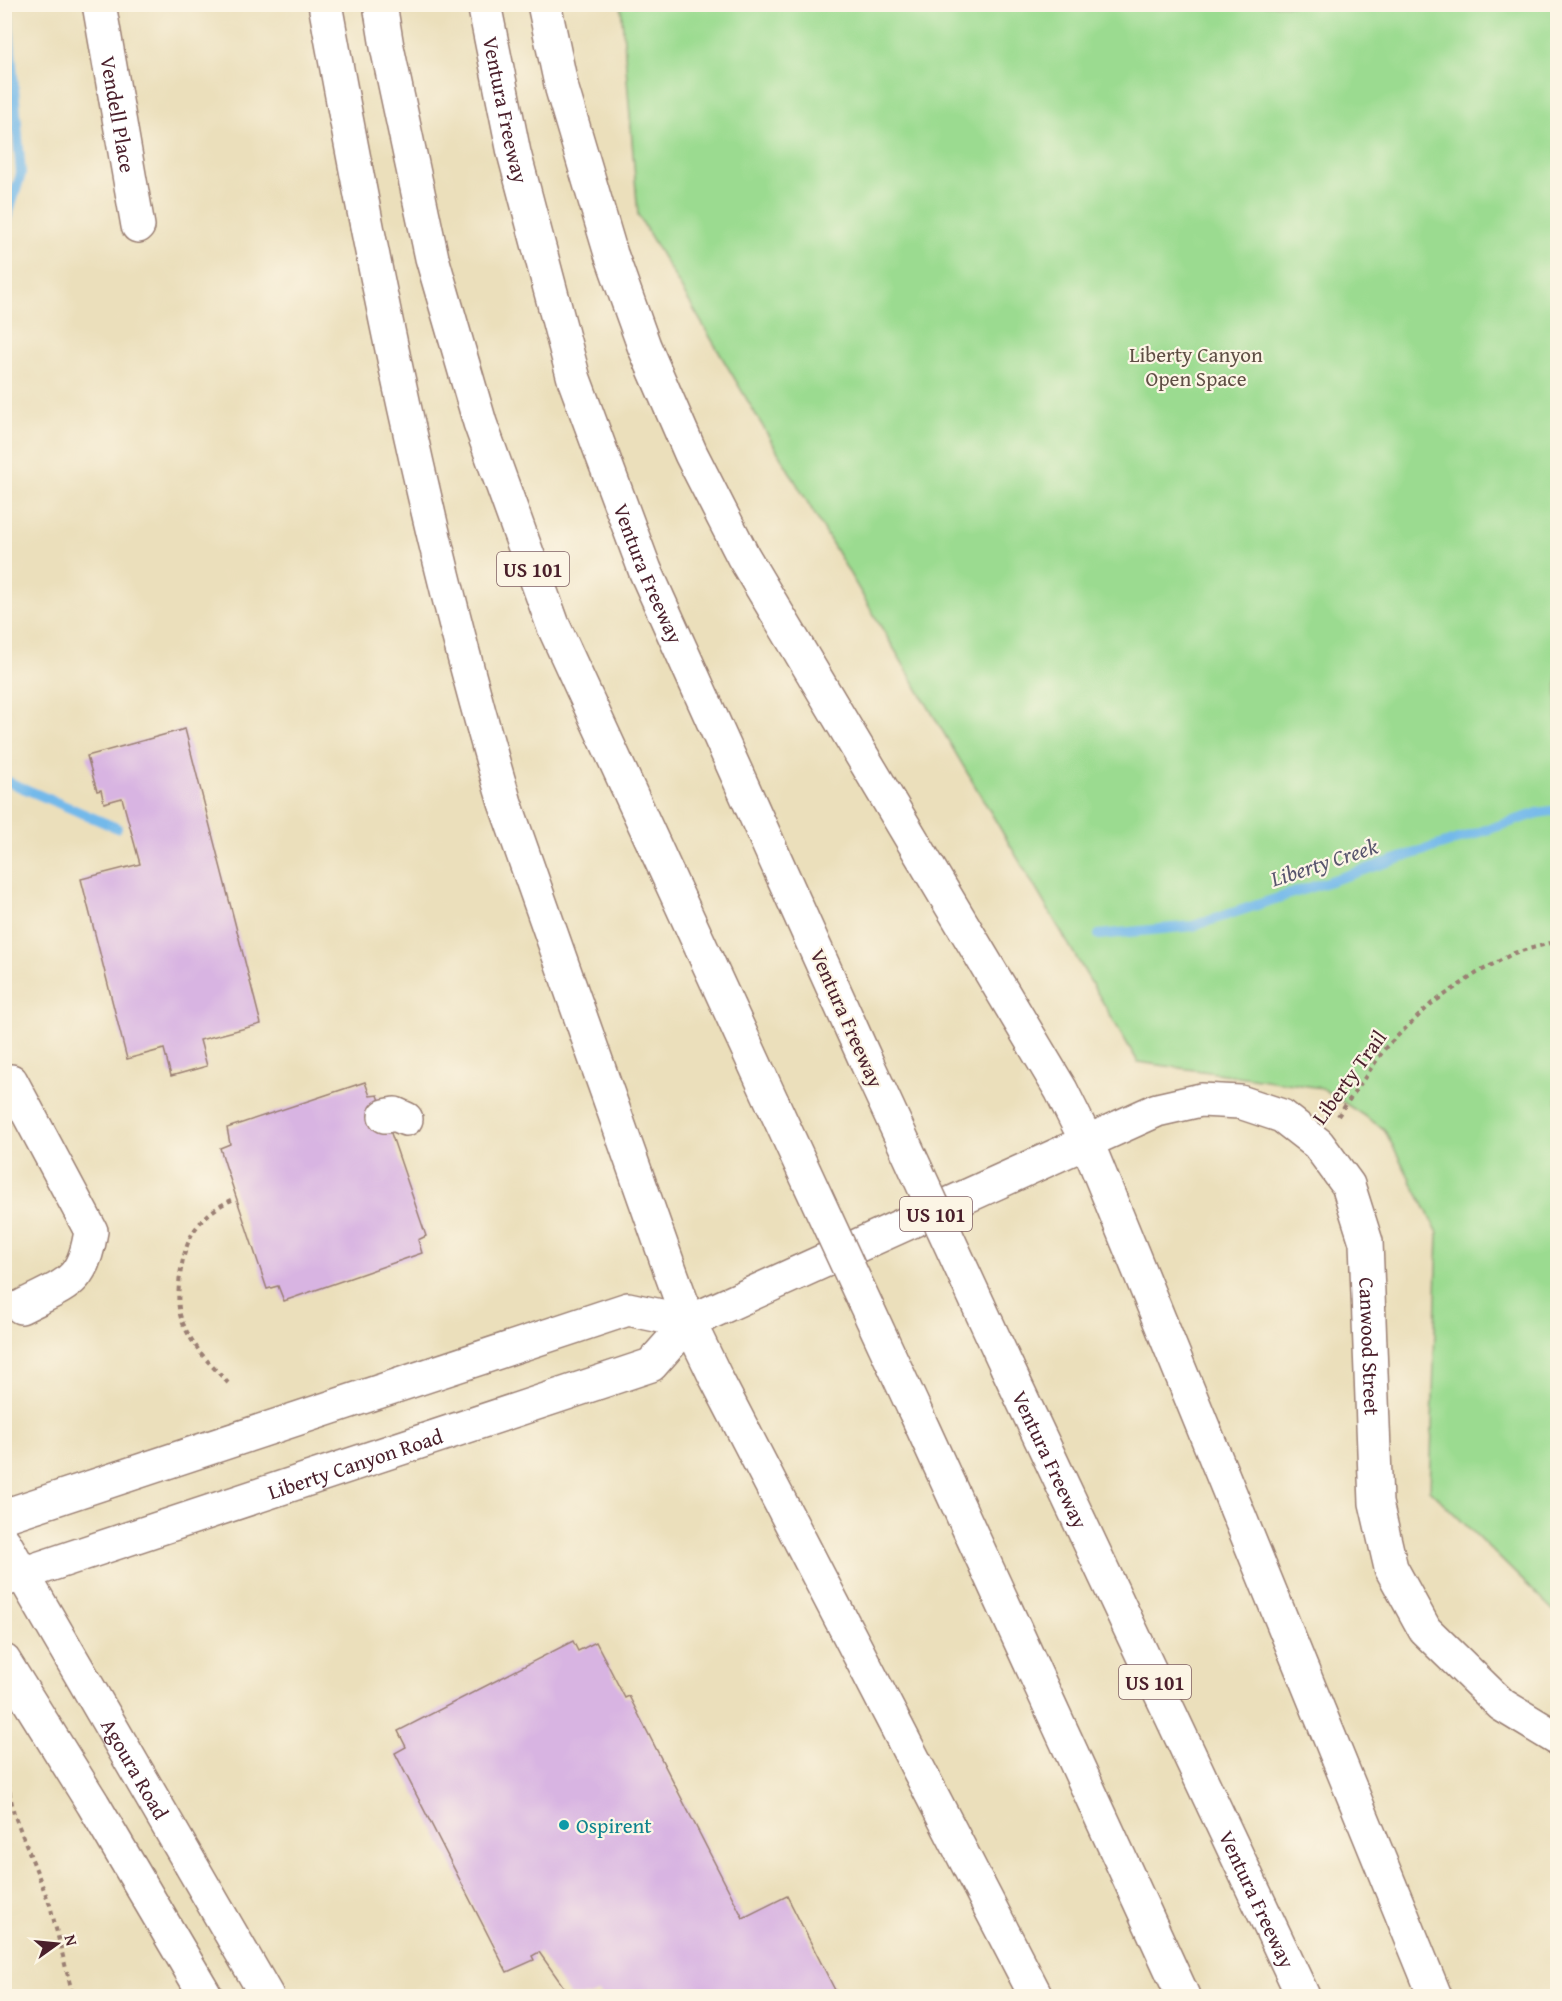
<svg xmlns="http://www.w3.org/2000/svg" width="1562" height="2001" viewBox="0 0 1562 2001" font-family="'Gentium Book Plus',serif">
<style>
.green{fill:#9bdb90;stroke:#727d5e;stroke-width:1.5}
.lines{fill:none;stroke-linecap:round;stroke-linejoin:round}
.stream{stroke:#73b9ea;stroke-width:10}
.building{fill:#d8b4e2}
.minor-casing{stroke:#9a7f73;stroke-width:36}
.major-casing{stroke:#9a7f73;stroke-width:36}
.highway-casing{stroke:#9a7f73;stroke-width:36}
.path{stroke:#9a7f73;stroke-width:4;stroke-dasharray:4.5 4.5;stroke-linecap:butt}
.minor{stroke:#fff;stroke-width:33}
.major{stroke:#fff;stroke-width:33}
.highway{stroke:#fff;stroke-width:33}
.highway-bridge-casing{stroke:#9a7f73;stroke-width:36;stroke-linecap:butt}
.highway-bridge{stroke:#fff;stroke-width:33}
.culture-dot{fill:#0f9aa8;stroke:#fcf5e5;stroke-width:2}
.labels{text-anchor:middle;dominant-baseline:central;stroke-width:4.5;stroke-linejoin:round;paint-order:stroke}
.shield{fill:#fcf5e5;stroke:#7f5f63;stroke-width:1.5}
.shield-label{font-size:20px;font-weight:bold;fill:#4a1f2b}
.street-label{font-size:21px;fill:#4a1f2b;stroke:#fcf5e5}
.park-label{font-size:21px;fill:#5e4e44;stroke:#fcf5e5}
.culture-label{font-size:21px;fill:#0d838f;stroke:#fcf5e5;text-anchor:start}
.water-label{font-size:22px;font-style:italic;fill:#58556e;stroke:#fcf5e5}
</style>
<rect width="100%" height="100%" fill="#fcf5e5"/>
<filter id="ink" filterUnits="userSpaceOnUse"><feTurbulence type="fractalNoise" baseFrequency=".0167" numOctaves="2"/><feDisplacementMap in="SourceGraphic" scale="12" xChannelSelector="R" yChannelSelector="G"/><feConvolveMatrix kernelMatrix="1 2 1 2 8 2 1 2 1" color-interpolation-filters="sRGB"/></filter>
<filter id="wash" filterUnits="userSpaceOnUse"><feTurbulence type="fractalNoise" baseFrequency=".008" numOctaves="4" result="noise"/><feDisplacementMap in="SourceGraphic" scale="24" xChannelSelector="R" yChannelSelector="G"/><feGaussianBlur stdDeviation="1.35" result="paint"/><feColorMatrix in="noise" values="0 0 0 0 0 0 0 0 0 0 0 0 0 0 0 0 0 1.4 0 .05"/><feComposite in="paint" operator="in"/></filter>
<g filter="url(#wash)">
<rect width="100%" height="100%" fill="#ebdfbb"/>
<path class="green" d="M621 5H1557V1614L1430 1490 1438 1233 1384 1129 1322 1088 1138 1062 638 215Z"/>
<g class="lines">
<path class="stream" d="M4 227 21 174 7 4
M4 780 117 828
M1099 935 1193 926 1538 813 1558 810"/>
</g>
<g id="blocks">
<path class="building" d="M185 729 261 1024 200 1040 207 1066 171 1076 164 1049 127 1059 81 879 140 864 122 798 104 803 101 790 97 791 87 756Z
M365 1082 370 1096 378 1095 426 1236 418 1240 422 1253 284 1301 278 1286 267 1289 228 1173 220 1148 230 1144 227 1128Z
M573 1641 578 1651 596 1642 625 1698 629 1696 743 1918 787 1896 838 1996H601L599 1992 590 1996H570L539 1952 532 1956 534 1960 507 1972 395 1753 406 1747 398 1731Z"/>
</g>
</g>
<g filter="url(#ink)">
<use href="#blocks" fill-opacity="0" stroke="#9a7f73" stroke-width="1.5"/>
<g class="lines">
<g class="minor-casing">
<g id="minor">
<path id="s1" d="M99 4 138 226"/>
<path d="M11 1081 91 1231C83 1285 65 1284 21 1307"/>
<path d="M385 1116 395 1114 406 1119"/>
<path d="M4 1516 628 1309 689 1322"/>
<path id="s2" d="M4 1580 651 1365 689 1322 1157 1110 1201 1100 1240 1102 1282 1116 1318 1144 1348 1185 1366 1242 1376 1503 1391 1568 1425 1630 1502 1705 1558 1739"/>
</g>
</g>
<g class="major-casing">
<g id="major">
<path id="s3" d="M4 1542 267 1996"/>
<path d="M4 1661 93 1804 206 1996"/>
</g>
</g>
<g class="highway-casing">
<g id="highway">
<path d="M325 4C374 273 427 541 505 803L670 1270 689 1322 716 1378 1036 1996"/>
<path d="M380 4 387 47 432 258 480 423 553 625 773 1104"/>
<path id="s4" d="M484 4 514 153 574 379 645 570 866 1061"/>
<path d="M544 4 562 89 611 254 644 346 691 454 743 556 1061 1090 1086 1140 1435 1996"/>
<path id="s5" d="M1007 1367 1303 1996"/>
<path d="M914 1409 1183 1996"/>
</g>
</g>
<path class="path" d="M1338 1116 1386 1047 1431 1004 1477 973 1514 953 1558 941
M228 1383C210 1364 192 1346 182 1321 173 1300 182 1245 196 1228 207 1213 220 1205 236 1198
M4 1765 14 1814 50 1905 73 1996"/>
<use href="#minor" class="minor"/>
<use href="#major" class="major"/>
<use href="#highway" class="highway"/>
<g class="highway-bridge-casing">
<path id="highway-bridge" d="M866 1061 1007 1367
M773 1104 914 1409"/>
</g>
<use href="#highway-bridge" class="highway-bridge"/>
</g>
</g>
<circle class="culture-dot" cx="564" cy="1825" r="6"/>
<g class="labels">
<g class="shield">
<rect x="497" y="552" width="72" height="34" rx="4.5"/>
<rect x="900" y="1197" width="72" height="34" rx="4.5"/>
<rect x="1119" y="1665" width="72" height="34" rx="4.5"/>
</g>
<g class="shield-label">
<text x="533" y="569">US 101</text>
<text x="936" y="1214">US 101</text>
<text x="1155" y="1682">US 101</text>
</g>
<g class="street-label">
<text stroke="none"><textPath href="#s4" startOffset="108">Ventura Freeway</textPath></text>
<text stroke="none"><textPath href="#s1" startOffset="112">Vendell Place</textPath></text>
<text stroke="none"><textPath href="#s4" startOffset="594">Ventura Freeway</textPath></text>
<text transform="translate(847 1018) rotate(66)">Ventura Freeway</text>
<text transform="translate(1349 1077) rotate(-54)">Liberty Trail</text>
<text stroke="none"><textPath href="#s2" startOffset="1642">Canwood Street</textPath></text>
<text stroke="none"><textPath href="#s5" startOffset="102">Ventura Freeway</textPath></text>
<text stroke="none"><textPath href="#s2" startOffset="370">Liberty Canyon Road</textPath></text>
<text stroke="none"><textPath href="#s3" startOffset="262">Agoura Road</textPath></text>
<text stroke="none"><textPath href="#s5" startOffset="588">Ventura Freeway</textPath></text>
</g>
<g class="park-label">
<text x="1196" y="354">Liberty Canyon<tspan x="1196" dy="24">Open Space</tspan></text>
</g>
<g class="culture-label">
<text x="576" y="1825">Ospirent</text>
</g>
<g class="water-label">
<text transform="translate(1324 862) rotate(-18)">Liberty Creek</text>
</g>
</g>
<rect width="1562" height="2001" fill="none" stroke="#fcf5e5" stroke-width="24"/>
<g transform="translate(57 1944) rotate(75)" stroke="#fcf5e5" stroke-width="4.5" paint-order="stroke">
<path d="M0-4.5L10 22L0 15L-10 22Z" fill="#4a1f2b"/>
<text y="-9" font-size="16" font-weight="bold" text-anchor="middle" fill="#4a1f2b">N</text>
</g>
</svg>
